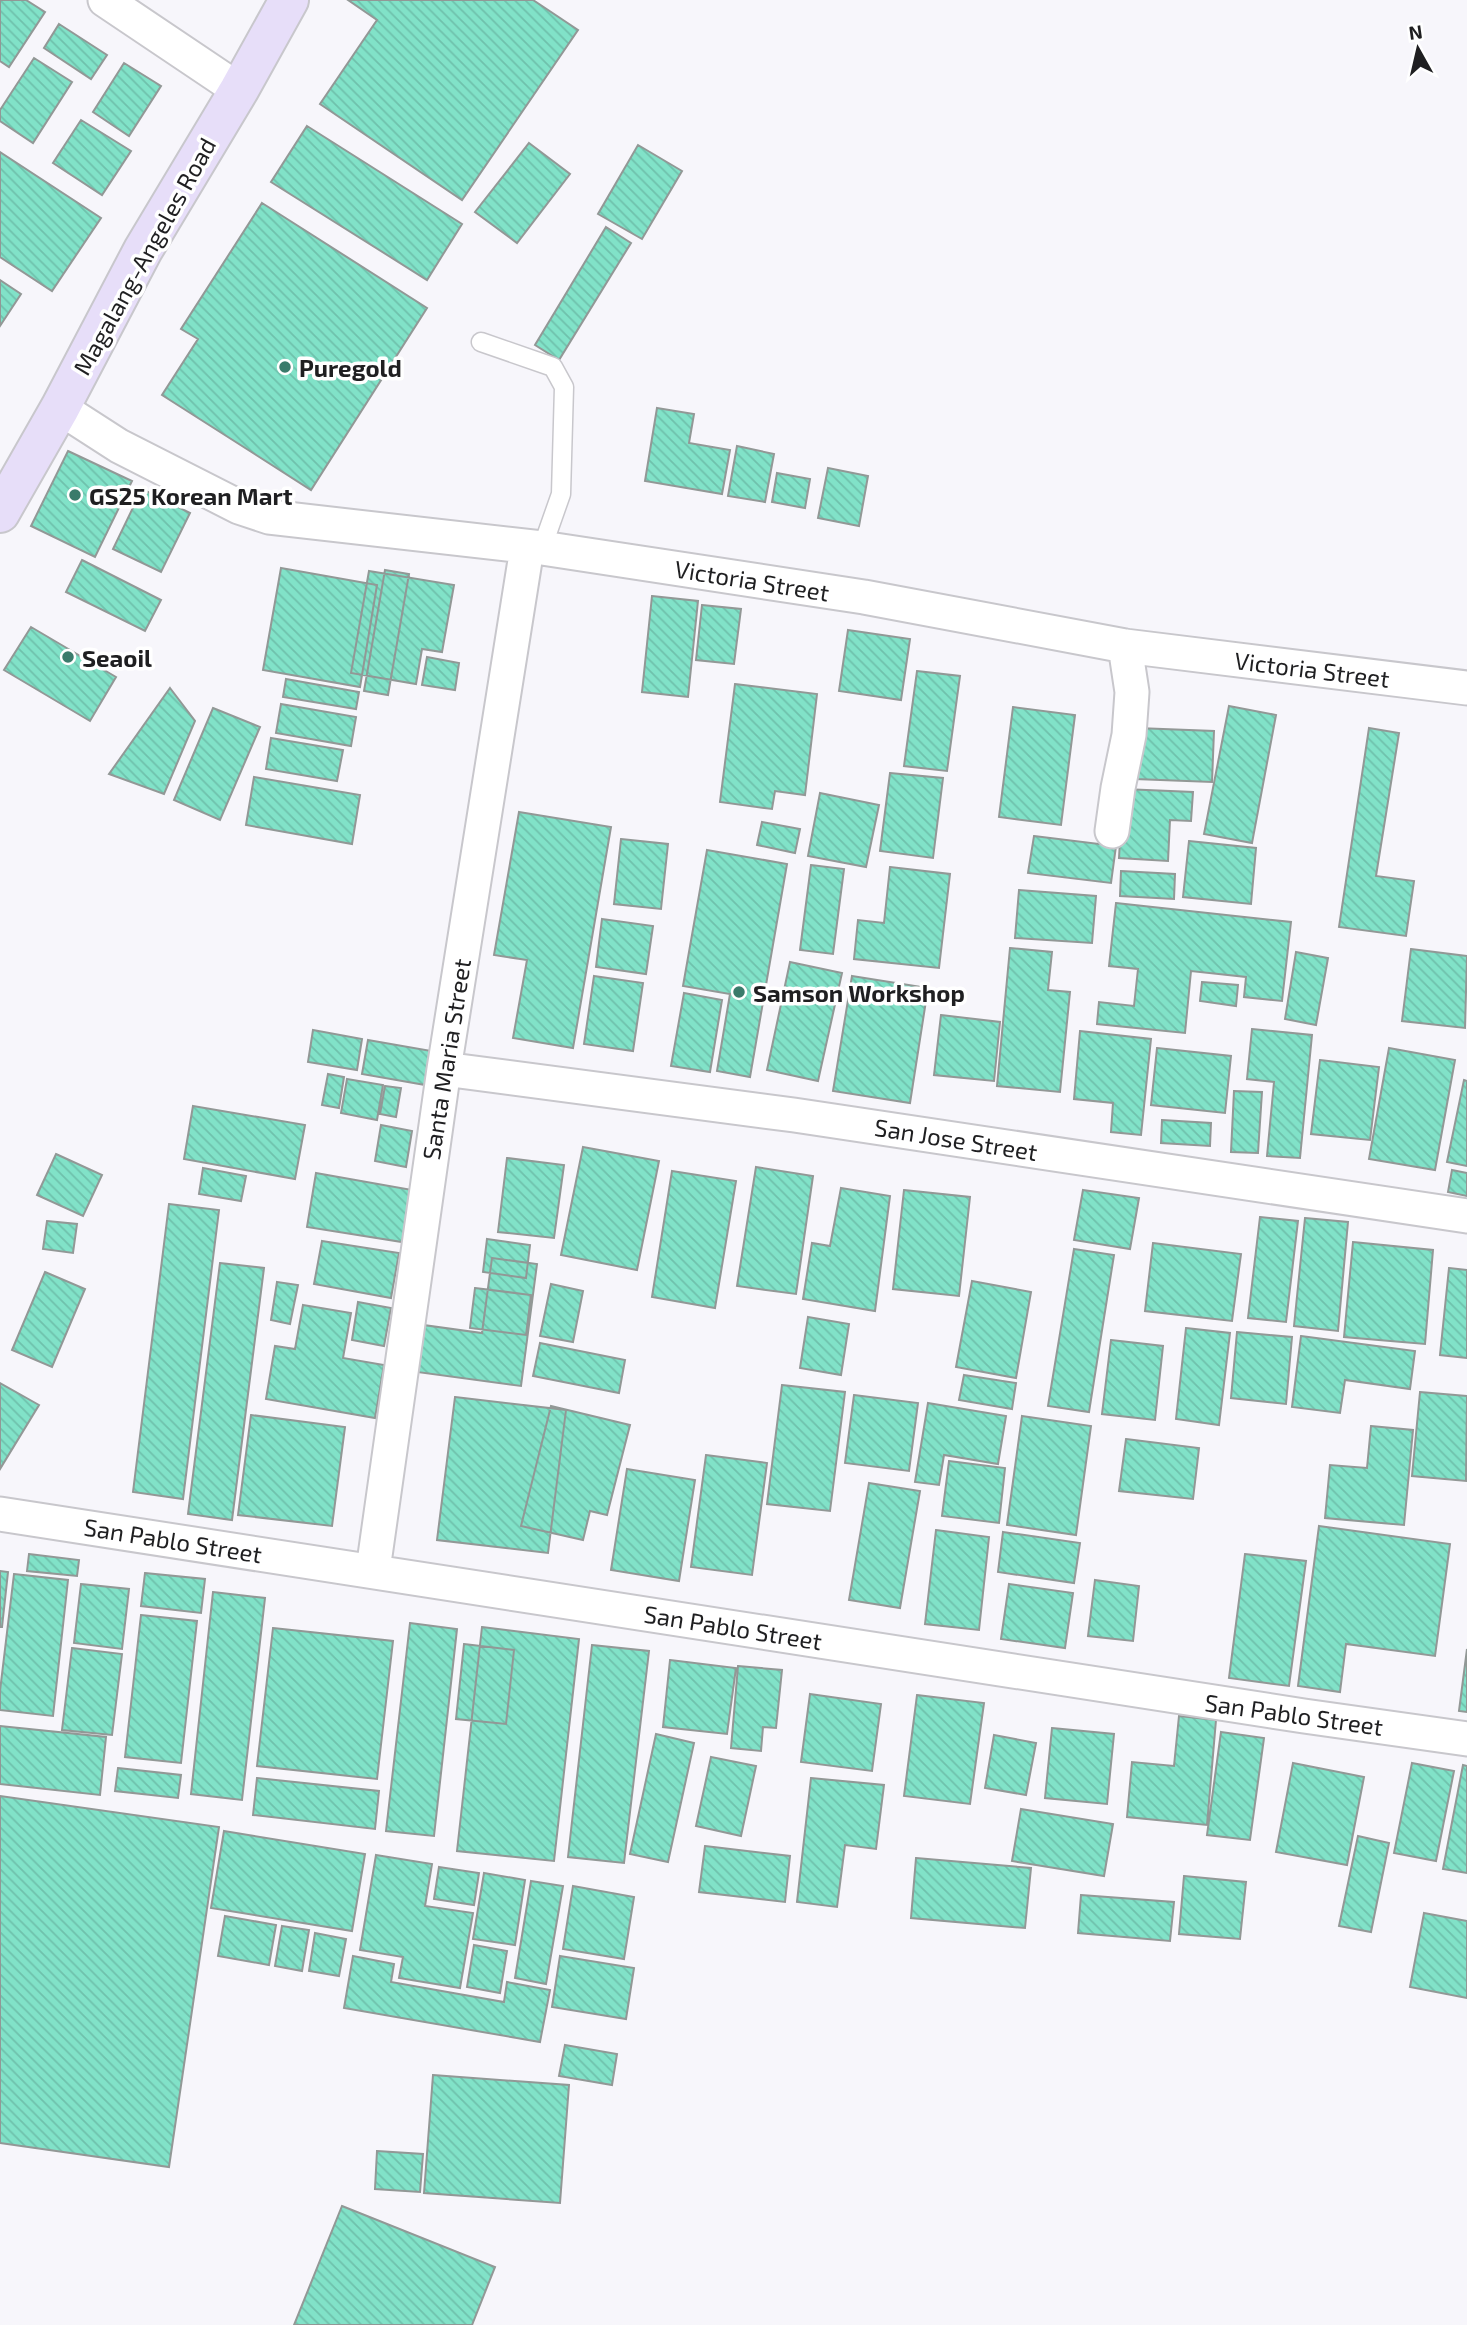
<svg xmlns="http://www.w3.org/2000/svg" width="1467" height="2325" viewBox="0 0 1467 2325" font-family="'Exo 2',sans-serif">
<style>
.building{fill:url(#building-back-hatch);stroke:#929896;stroke-width:2}
.lines{fill:none;stroke-linecap:round;stroke-linejoin:round}
.service-casing{stroke:#c8c7cc;stroke-width:21}
.minor-casing{stroke:#c8c7cc;stroke-width:37}
.secondary-casing{stroke:#c8c7cc;stroke-width:42}
.service{stroke:#fff;stroke-width:18}
.minor{stroke:#fff;stroke-width:33}
.secondary{stroke:#e7def9;stroke-width:38}
.poi-dot{fill:#3a7b6b;stroke:#fff;stroke-width:2.5}
.labels{text-anchor:middle;dominant-baseline:central;stroke-width:7;stroke-linejoin:round;paint-order:stroke}
.street-label{font-size:24px;fill:#1f1f21;stroke:#fff}
.poi-label{font-size:24px;font-weight:bold;fill:#1f1f21;stroke:#fff;text-anchor:start}
</style>
<defs>
<pattern id="building-back-hatch" width="6" height="6" patternUnits="userSpaceOnUse" patternTransform="scale(1.75)"><rect width="6" height="6" fill="#81e2c8"/><path d="M-1 5l2 2M0 0l6 6M5-1l2 2" fill="none" stroke="#6fc1ac"/></pattern>
</defs>
<rect width="100%" height="100%" fill="#f7f6fb"/>
<path class="building" d="M0 0H26L45 12 9 67 0 61Z
M348 0H533L578 30 462 200 320 104 377 20Z
M59 24 107 55 91 79 44 48Z
M34 58 72 82 33 143 0 121V110Z
M124 63 161 86 129 136 93 112Z
M81 120 131 151 102 195 53 163Z
M307 126 462 224 427 280 271 182Z
M529 143 570 174 517 243 475 212Z
M638 145 682 171 642 239 598 214Z
M0 152 101 218 52 291 0 257Z
M262 203 427 308 311 490 162 395 198 339 181 329Z
M606 227 631 243 559 360 535 345Z
M0 280 21 294 0 326Z
M657 408 694 414 689 443 730 450 722 494 645 481Z
M737 446 774 454 765 502 728 496Z
M68 451 132 481 95 557 31 526Z
M828 468 868 476 859 526 818 518Z
M777 473 810 479 805 508 772 502Z
M142 489 190 513 161 572 113 549Z
M82 560 161 600 145 631 66 592Z
M281 568 377 585 360 687 263 670Z
M385 570 409 574 388 695 364 691Z
M369 571 454 585 442 652 422 649 416 684 351 673Z
M652 596 698 601 688 697 642 692Z
M702 605 741 609 734 664 696 660Z
M31 627 116 677 90 721 4 670Z
M848 630 910 639 901 700 839 691Z
M427 657 459 663 455 690 422 685Z
M917 671 960 676 947 771 904 766Z
M286 679 359 692 356 709 283 697Z
M735 684 817 694 805 795 775 791 772 809 720 802Z
M170 688 195 721 164 794 109 774Z
M281 704 356 717 351 746 276 733Z
M1229 706 1276 715 1252 843 1204 834Z
M1013 707 1075 715 1061 825 999 817Z
M213 708 260 727 220 820 174 800Z
M1137 728 1214 731 1212 782 1135 779Z
M1369 728 1399 733 1376 876 1414 881 1406 936 1339 927Z
M271 738 343 750 337 781 266 769Z
M890 773 943 778 933 858 880 851Z
M254 777 360 795 352 844 246 825Z
M1123 789 1193 792 1191 821 1170 820 1168 861 1119 858Z
M820 793 879 805 866 867 808 856Z
M519 812 611 827 573 1048 513 1038 527 960 494 955Z
M762 822 800 829 795 853 757 845Z
M1034 836 1116 846 1111 883 1028 873Z
M621 839 668 844 661 909 614 904Z
M1189 841 1256 848 1251 904 1183 897Z
M707 850 787 864 750 1077 717 1071 730 994 683 986Z
M811 865 844 869 833 954 800 950Z
M890 867 950 874 939 968 854 959 858 920 884 923Z
M1121 871 1175 874 1174 899 1120 896Z
M1019 890 1096 896 1092 943 1015 938Z
M1116 903 1291 922 1282 1001 1244 997 1246 977 1191 971 1185 1033 1097 1024 1099 1002 1134 1006 1138 969 1109 966Z
M602 919 653 926 646 974 596 967Z
M1010 948 1052 952 1048 990 1070 992 1060 1092 997 1086Z
M1411 949 1467 956 1465 1028 1402 1021Z
M1296 952 1328 958 1316 1025 1285 1019Z
M790 962 842 973 818 1081 767 1070Z
M594 976 643 983 633 1051 584 1044Z
M852 976 928 988 910 1103 833 1091Z
M1202 982 1238 985 1236 1006 1200 1001Z
M684 993 722 1000 710 1072 671 1066Z
M941 1015 1000 1022 994 1081 934 1075Z
M1252 1029 1312 1035 1300 1158 1267 1156 1274 1082 1247 1079Z
M313 1030 362 1039 357 1070 308 1062Z
M1080 1031 1151 1039 1141 1135 1111 1132 1113 1103 1074 1099Z
M368 1040 437 1052 431 1086 362 1074Z
M1157 1048 1231 1056 1225 1113 1151 1105Z
M1389 1048 1455 1060 1435 1170 1369 1159Z
M1320 1060 1379 1067 1370 1140 1311 1134Z
M328 1074 344 1077 339 1108 322 1105Z
M347 1079 383 1085 377 1120 341 1113Z
M1464 1080 1467 1081V1166L1447 1162Z
M385 1086 401 1088 396 1117 380 1114Z
M1234 1091 1262 1092 1258 1153 1231 1152Z
M193 1106 305 1125 295 1179 184 1159Z
M1162 1120 1211 1123 1210 1146 1161 1143Z
M381 1125 412 1131 406 1167 375 1161Z
M583 1147 659 1161 637 1270 561 1255Z
M56 1154 102 1175 83 1216 37 1195Z
M507 1158 564 1165 554 1238 498 1232Z
M756 1167 813 1176 796 1294 737 1286Z
M203 1168 246 1176 241 1201 199 1194Z
M1452 1170 1467 1173V1196L1448 1192Z
M672 1171 736 1181 715 1308 652 1297Z
M316 1173 412 1190 402 1242 307 1227Z
M841 1188 890 1196 875 1311 803 1299 812 1243 830 1246Z
M904 1190 970 1197 959 1296 893 1289Z
M1083 1190 1139 1198 1130 1249 1074 1240Z
M169 1204 219 1210 183 1499 133 1492Z
M1260 1217 1298 1221 1286 1322 1248 1318Z
M1305 1218 1348 1222 1338 1331 1294 1326Z
M47 1221 77 1224 73 1253 43 1249Z
M487 1239 530 1245 526 1278 483 1272Z
M322 1241 399 1253 391 1298 314 1284Z
M1353 1242 1433 1250 1425 1344 1344 1337Z
M1153 1243 1241 1254 1232 1321 1145 1311Z
M1074 1249 1114 1255 1089 1412 1048 1406Z
M492 1258 537 1264 521 1386 417 1372 423 1325 482 1333Z
M220 1263 264 1268 232 1520 188 1514Z
M1449 1268 1467 1270V1358L1440 1355Z
M45 1272 85 1289 52 1367 12 1350Z
M972 1281 1031 1292 1016 1378 956 1367Z
M277 1282 298 1285 290 1324 271 1320Z
M551 1284 583 1291 573 1342 540 1336Z
M475 1288 531 1295 526 1335 470 1328Z
M358 1302 391 1308 384 1346 352 1340Z
M303 1305 351 1313 343 1358 384 1365 375 1418 266 1399 275 1346 295 1349Z
M808 1317 849 1324 841 1375 800 1368Z
M1186 1328 1230 1333 1219 1425 1176 1419Z
M1237 1332 1292 1337 1286 1404 1231 1398Z
M1301 1336 1415 1351 1410 1389 1345 1380 1340 1413 1292 1407Z
M1111 1340 1163 1346 1155 1420 1102 1414Z
M540 1343 625 1360 619 1393 533 1376Z
M964 1375 1016 1383 1012 1409 959 1400Z
M0 1383 39 1405 0 1469Z
M782 1385 845 1392 830 1511 767 1504Z
M1420 1392 1467 1396 1466 1481 1412 1476Z
M854 1395 918 1403 909 1471 845 1463Z
M455 1397 566 1410 548 1553 437 1540Z
M928 1403 1006 1416 998 1464 944 1455 939 1485 915 1482Z
M551 1406 630 1425 607 1515 590 1511 583 1540 521 1526Z
M251 1415 345 1427 332 1526 238 1515Z
M1022 1416 1091 1426 1076 1535 1007 1525Z
M1371 1426 1413 1430 1404 1525 1325 1518 1330 1465 1367 1468Z
M1126 1439 1199 1448 1193 1499 1119 1491Z
M706 1455 767 1463 752 1575 691 1567Z
M949 1461 1005 1468 999 1523 942 1516Z
M627 1469 695 1480 679 1581 611 1570Z
M869 1483 920 1491 900 1608 849 1600Z
M1319 1526 1450 1544 1435 1656 1346 1644 1340 1692 1298 1686Z
M936 1530 989 1537 979 1630 925 1624Z
M1003 1532 1080 1543 1074 1583 998 1572Z
M29 1554 79 1560 77 1576 27 1571Z
M1245 1554 1306 1561 1289 1686 1229 1678Z
M0 1571 8 1572 2 1627H0Z
M145 1573 205 1579 201 1613 141 1606Z
M14 1574 68 1580 53 1716 0 1710V1691Z
M1095 1580 1139 1586 1133 1641 1088 1636Z
M81 1584 129 1589 122 1649 74 1643Z
M1009 1584 1073 1593 1065 1648 1001 1639Z
M213 1592 265 1598 242 1800 191 1794Z
M141 1615 197 1621 181 1763 125 1757Z
M410 1623 457 1629 434 1836 386 1831Z
M482 1627 579 1639 554 1861 457 1851Z
M273 1628 393 1641 377 1779 257 1766Z
M464 1644 514 1650 506 1724 456 1719Z
M592 1645 649 1651 624 1863 568 1857Z
M72 1648 122 1654 112 1735 62 1730Z
M1467 1649V1712L1459 1711Z
M670 1660 736 1668 727 1734 663 1727Z
M738 1666 782 1670 776 1728 763 1727 761 1751 731 1748Z
M810 1694 881 1704 872 1771 801 1762Z
M917 1695 984 1703 970 1804 904 1796Z
M1179 1716 1216 1720 1207 1825 1127 1817 1132 1762 1174 1766Z
M0 1726 106 1737 100 1795 0 1784Z
M1052 1728 1114 1734 1107 1804 1045 1798Z
M1221 1732 1264 1738 1250 1840 1207 1835Z
M656 1734 694 1743 668 1862 630 1854Z
M994 1735 1036 1743 1026 1795 985 1788Z
M711 1757 756 1766 741 1836 696 1826Z
M1293 1763 1364 1777 1347 1865 1276 1852Z
M1412 1763 1454 1771 1436 1861 1394 1853Z
M1463 1765 1467 1766V1873L1443 1869Z
M118 1768 181 1775 178 1798 115 1791Z
M257 1778 379 1791 375 1829 253 1815Z
M811 1778 884 1785 876 1849 845 1845 837 1907 797 1902Z
M0 1796 219 1827 169 2167 0 2143Z
M1021 1809 1113 1824 1104 1876 1012 1861Z
M224 1831 365 1854 352 1931 211 1908Z
M1358 1836 1389 1843 1371 1932 1339 1926Z
M705 1846 790 1856 785 1902 699 1892Z
M376 1855 432 1864 425 1906 473 1913 460 1988 399 1978 403 1957 360 1950Z
M916 1858 1031 1868 1025 1928 911 1918Z
M439 1867 479 1873 474 1905 434 1899Z
M484 1873 525 1880 515 1945 473 1939Z
M1184 1876 1246 1882 1240 1939 1179 1934Z
M531 1881 563 1886 546 1984 515 1978Z
M573 1886 634 1897 624 1959 563 1949Z
M1081 1895 1174 1902 1170 1941 1078 1933Z
M1424 1913 1467 1921V1998L1410 1987Z
M225 1916 276 1925 269 1965 218 1956Z
M282 1926 309 1930 302 1971 275 1966Z
M315 1933 346 1939 339 1976 309 1971Z
M474 1945 507 1951 500 1993 467 1987Z
M353 1956 394 1964 391 1982 504 2002 507 1982 550 1990 540 2042 344 2008Z
M560 1956 634 1968 626 2019 552 2007Z
M565 2045 617 2054 612 2085 559 2076Z
M433 2075 569 2085 560 2203 424 2193Z
M377 2151 423 2154 420 2192 375 2189Z
M342 2206 495 2267 472 2325H294Z"/>
<g class="lines">
<g class="service-casing">
<path id="service" d="M481 342 553 367 564 387 561 494 542 548"/>
</g>
<g class="minor-casing">
<path id="minor" d="M105 0 239 90
M60 408 119 446 239 507 269 517 542 548 864 597 1125 646 1467 688
M1112 831 1118 788 1129 735 1132 692 1125 646
M444 1069 794 1115 1467 1216
M0 1514 1304 1716 1467 1739
M373 1570 444 1069 527 548"/>
</g>
<g class="secondary-casing">
<path id="secondary" d="M0 513 60 408 143 250 239 90 289 0"/>
</g>
<use href="#service" class="service"/>
<use href="#minor" class="minor"/>
<use href="#secondary" class="secondary"/>
</g>
<g class="poi-dot">
<circle cx="285" cy="367" r="7"/>
<circle cx="75" cy="495" r="7"/>
<circle cx="68" cy="657" r="7"/>
<circle cx="739" cy="992" r="7"/>
</g>
<g class="labels">
<g class="street-label">
<text transform="translate(144 256) rotate(-61)">Magalang-Angeles Road</text>
<text transform="translate(752 580) rotate(9)">Victoria Street</text>
<text transform="translate(1312 669) rotate(7)">Victoria Street</text>
<text transform="translate(446 1059) rotate(-81)">Santa Maria Street</text>
<text transform="translate(956 1139) rotate(9)">San Jose Street</text>
<text transform="translate(173 1540) rotate(9)">San Pablo Street</text>
<text transform="translate(733 1627) rotate(9)">San Pablo Street</text>
<text transform="translate(1294 1714) rotate(8)">San Pablo Street</text>
</g>
<g class="poi-label">
<text x="299" y="367">Puregold</text>
<text x="89" y="495">GS25 Korean Mart</text>
<text x="82" y="657">Seaoil</text>
<text x="753" y="992">Samson Workshop</text>
</g>
</g>
<g transform="translate(1418 49) rotate(352)" stroke="#ffffff" stroke-width="5" paint-order="stroke">
<path d="M0-5L12 26L0 18L-12 26Z" fill="#1f1f21"/>
<text y="-10" font-size="19" font-weight="bold" text-anchor="middle" fill="#1f1f21">N</text>
</g>
</svg>
